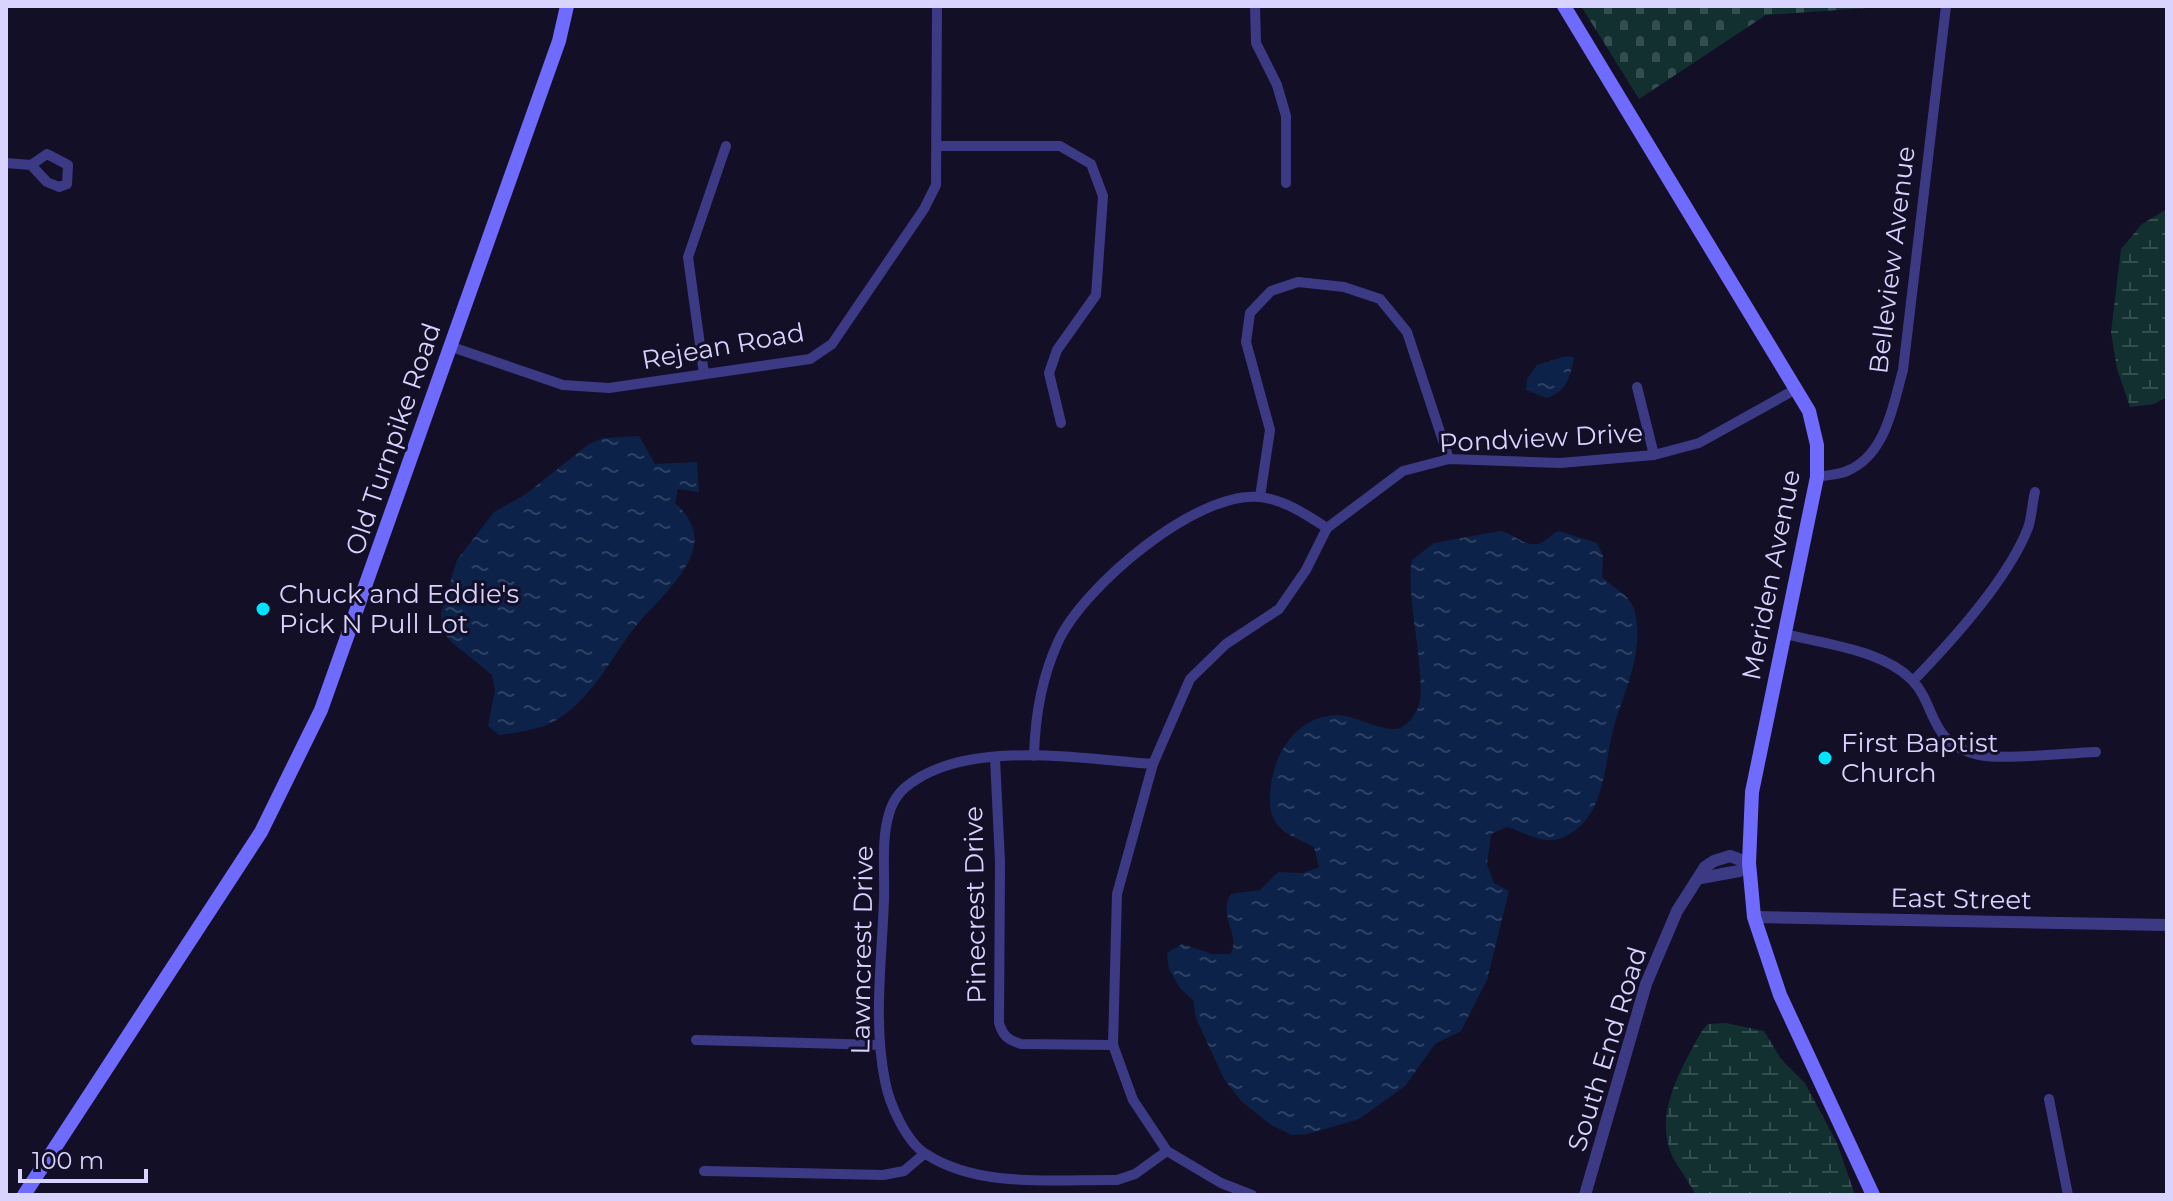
<svg xmlns="http://www.w3.org/2000/svg" width="2173" height="1201" viewBox="0 0 2173 1201" font-family="Montserrat,sans-serif">
<style>
.wetland{fill:url(#wetland-marsh)}
.cemetery{fill:url(#cemetery-stones)}
.water{fill:url(#water-ripples)}
.lines{fill:none;stroke-linecap:round;stroke-linejoin:round}
.minor{stroke:#3d3a85;stroke-width:10}
.tertiary{stroke:#3d3a85;stroke-width:12}
.secondary{stroke:#6f6bff;stroke-width:14}
.poi-dot{fill:#00e5ff;stroke:#130f26;stroke-width:3}
.labels{text-anchor:middle;dominant-baseline:central;stroke-width:6;stroke-linejoin:round;paint-order:stroke}
.street-label{font-size:26px;fill:#d9d4ff;stroke:#130f26}
.poi-label{font-size:26px;fill:#d9d4ff;stroke:#130f26;text-anchor:start}
</style>
<defs>
<pattern id="wetland-marsh" width="20" height="14" patternUnits="userSpaceOnUse" patternTransform="scale(2)"><rect width="20" height="14" fill="#12302f"/><path d="M1 5h8M5 5V1M11 12h8M15 12V8" fill="none" stroke="#344d4e"/></pattern>
<pattern id="cemetery-stones" width="16" height="16" patternUnits="userSpaceOnUse" patternTransform="scale(2)"><rect width="16" height="16" fill="#12302f"/><path d="M2 7V4a2 2 0 0 1 4 0v3zM10 15v-3a2 2 0 0 1 4 0v3z" fill="#344d4e"/></pattern>
<pattern id="water-ripples" width="26" height="14" patternUnits="userSpaceOnUse" patternTransform="scale(2)"><rect width="26" height="14" fill="#0c2248"/><path d="M2 4q2-2 4 0t4 0M15 11q2-2 4 0t4 0" fill="none" stroke="#2f4163"/></pattern>
</defs>
<rect width="100%" height="100%" fill="#130f26"/>
<path class="wetland" d="M2167 209V397L2154 404 2130 407 2117 369 2111 332 2121 249 2142 224Z
M1726 1023 1764 1031 1781 1059 1805 1083 1837 1143 1855 1195H1696C1689 1182 1680 1170 1673 1158 1652 1114 1682 1068 1702 1030L1708 1024Z"/>
<path class="cemetery" d="M1581 6H1895L1766 15 1639 99Z"/>
<path class="water" d="M1566 356 1574 357C1570 377 1567 391 1547 398L1526 390 1527 379 1537 365Z
M639 436 655 464 697 462 699 492 678 489 675 503C687 514 697 528 694 546 687 579 648 608 629 635 609 663 589 700 558 719 540 730 520 732 499 735L488 726 495 690 492 675 449 640 442 628 441 613 457 560 494 512 526 494 589 444 603 438Z
M1500 531C1514 533 1522 546 1537 544 1546 543 1550 534 1559 531L1597 543 1603 556 1602 577C1614 589 1631 595 1635 612 1644 653 1625 689 1614 726 1604 762 1606 817 1566 836 1544 847 1527 833 1507 827L1491 834 1487 864 1494 883 1509 891 1487 980 1461 1031 1435 1044 1405 1086 1359 1119 1308 1134 1292 1135 1271 1125 1242 1102 1224 1079 1196 1018 1193 1000 1180 988 1169 969 1167 953 1182 944 1212 954H1230C1242 938 1217 914 1231 894L1260 890 1278 872 1303 873 1319 867 1314 847C1293 836 1271 831 1270 803 1268 764 1291 717 1336 715 1356 715 1374 729 1395 729 1406 728 1412 719 1417 710 1430 687 1404 593 1412 560L1434 543Z"/>
<g class="lines">
<path class="minor" d="M1255 6 1256 43 1277 85 1286 116V183
M937 146H1060L1091 164 1103 196 1096 295 1057 350 1049 373 1061 423
M6 163 31 165 47 154 68 165 67 184 59 187 47 182 31 165
M449 346 563 385 609 388 810 359 832 344 924 209 936 185 937 6
M704 374 688 257 726 146
M1637 387 1654 455
M1817 477C1826 475 1839 475 1847 471 1886 455 1893 405 1903 370L1946 6
M1260 497 1270 430 1246 342 1250 313 1271 291 1298 282 1344 287 1380 299 1407 332 1449 459
M1786 634C1826 645 1881 649 1912 680 1937 706 1928 744 1979 755 2005 760 2067 753 2096 752
M1913 681C1951 642 2008 579 2028 528 2032 517 2032 503 2035 492
M1034 756C1035 716 1041 679 1058 642 1083 587 1197 490 1260 497 1285 500 1307 515 1327 528
M995 758 1000 862 999 1023C1003 1036 1008 1040 1021 1044L1113 1045
M1153 764C1084 759 974 740 914 781 901 789 893 799 889 814 881 840 885 872 884 899 882 958 873 1022 885 1081 889 1103 906 1142 926 1154 979 1189 1057 1179 1117 1180L1135 1174 1167 1151
M696 1040 880 1045
M2049 1099 2068 1195
M704 1171 883 1175 904 1171 924 1154
M1252 1195 1221 1183 1167 1151 1133 1100 1113 1045 1117 894 1153 764 1190 679 1226 644 1279 609 1306 570 1327 528 1403 471 1449 459 1560 463 1654 455 1699 443 1796 389"/>
<path class="tertiary" d="M1754 917 2167 925
M1585 1195 1646 984 1677 911 1705 867 1714 861 1730 856 1749 863 1739 871 1701 878"/>
<path class="secondary" d="M1564 6 1809 411 1817 445V477L1752 792 1749 863 1754 917 1780 995 1873 1195
M24 1195 261 832 321 710 559 41 567 6"/>
</g>
<g class="poi-dot">
<circle cx="263" cy="609" r="8"/>
<circle cx="1825" cy="758" r="8"/>
</g>
<g class="labels">
<g class="street-label">
<text transform="translate(1892 260) rotate(-83)">Belleview Avenue</text>
<text transform="translate(723 346) rotate(-10)">Rejean Road</text>
<text transform="translate(1541 438) rotate(-3)">Pondview Drive</text>
<text transform="translate(393 439) rotate(-71)">Old Turnpike Road</text>
<text transform="translate(1771 575) rotate(-79)">Meriden Avenue</text>
<text transform="translate(1961 899) rotate(1)">East Street</text>
<text transform="translate(975 905) rotate(-91)">Pinecrest Drive</text>
<text transform="translate(862 950) rotate(-89)">Lawncrest Drive</text>
<text transform="translate(1607 1049) rotate(-73)">South End Road</text>
</g>
<g class="poi-label">
<text x="279" y="594">Chuck and Eddie's<tspan x="279" dy="30">Pick N Pull Lot</tspan></text>
<text x="1841" y="743">First Baptist<tspan x="1841" dy="30">Church</tspan></text>
</g>
</g>
<rect width="2173" height="1201" fill="none" stroke="#d9d4ff" stroke-width="16"/>
<path d="M20 1169v12h126v-12" fill="none" stroke="#d9d4ff" stroke-width="4"/>
<text x="32" y="1169" font-size="24" fill="#d9d4ff" stroke="#130f26" stroke-width="6" paint-order="stroke">100 m</text>
</svg>
